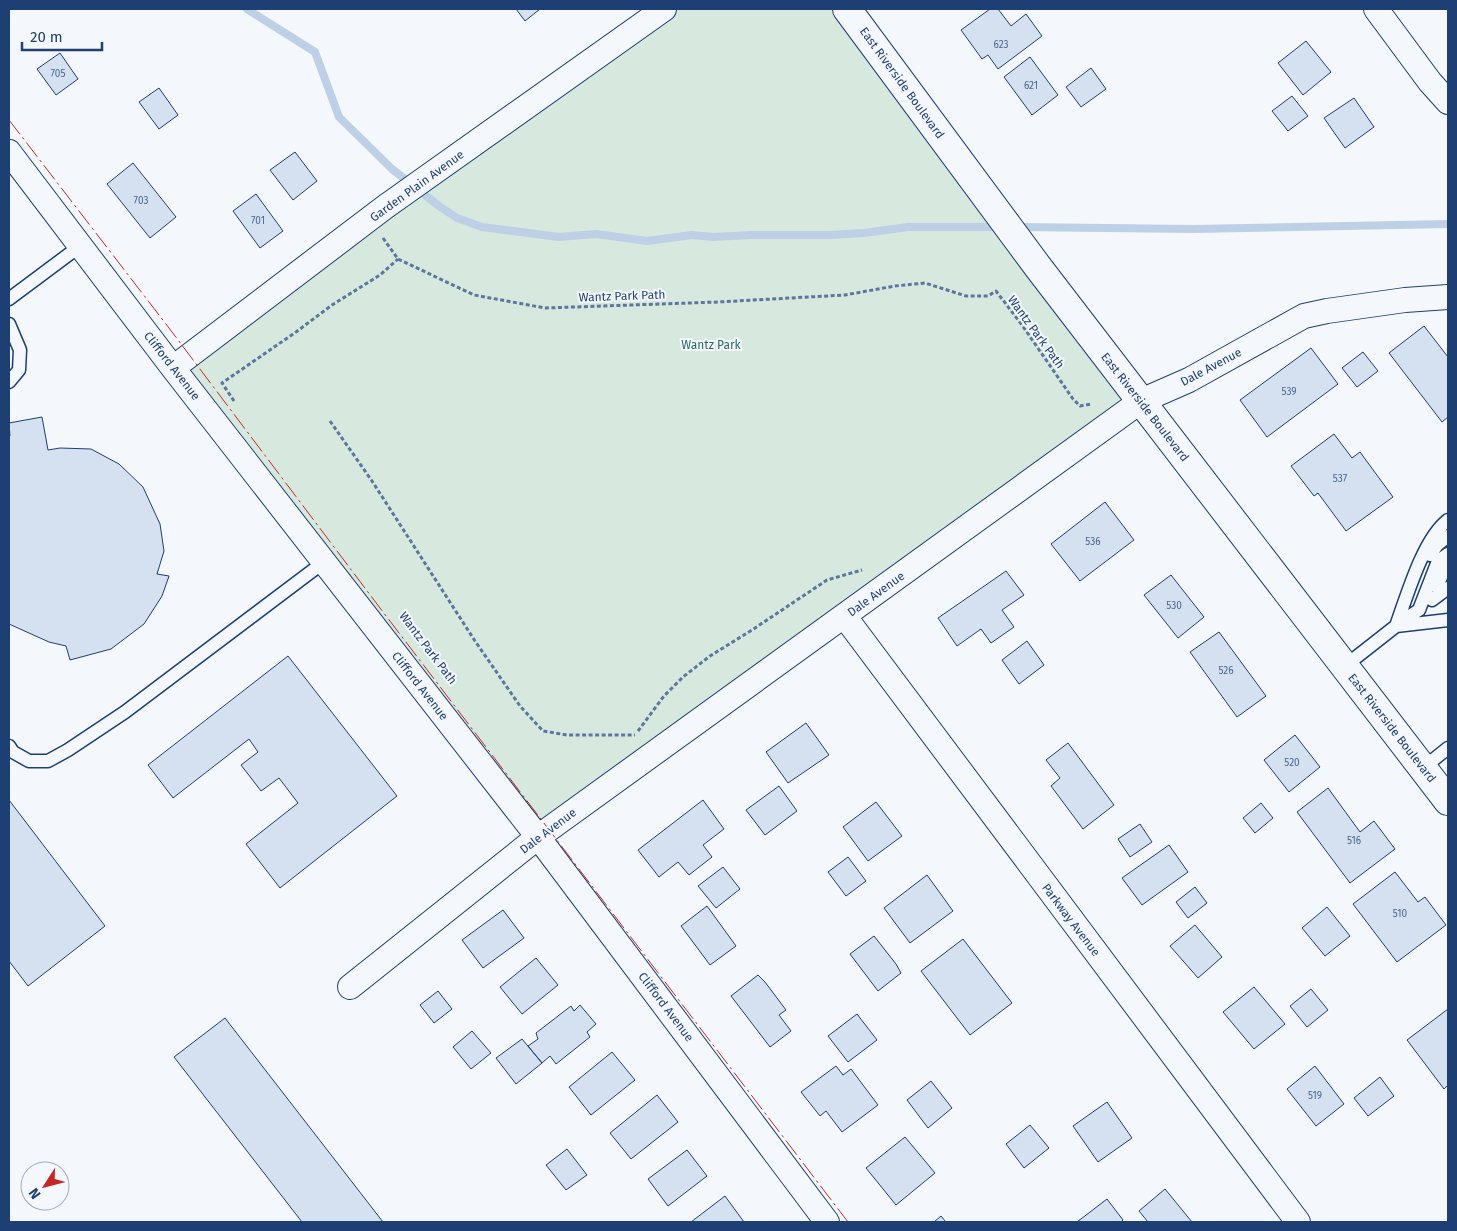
<svg xmlns="http://www.w3.org/2000/svg" width="1457" height="1231" viewBox="0 0 1457 1231" font-family="'Fira Sans',sans-serif">
<style>
.green{fill:#d7e8df;stroke:#687fa3}
.lines{fill:none;stroke-linecap:round;stroke-linejoin:round}
.stream{stroke:#bed0e5;stroke-width:8}
.building{fill:#d5e0f0;stroke:#1d3f73}
.lane-casing{stroke:#1d3f73;stroke-width:15}
.street-casing{stroke:#1d3f73;stroke-width:26}
.primary-casing{stroke:#1d3f73;stroke-width:30}
.path{stroke:#5e769c;stroke-width:3;stroke-dasharray:4 2.5;stroke-linecap:butt}
.lane{stroke:#f4f7fb;stroke-width:12}
.street{stroke:#f4f7fb;stroke-width:24}
.primary{stroke:#f4f7fb;stroke-width:28}
.power{stroke:#c62828;stroke-width:1;stroke-dasharray:18 4 2.5 4;stroke-linecap:butt}
.labels{text-anchor:middle;dominant-baseline:central;stroke-width:4;stroke-linejoin:round;paint-order:stroke}
.number-label{font-size:10px;fill:#4b6792}
.street-label{font-size:12px;fill:#1d3f73;stroke:#f4f7fb}
.park-label{font-size:12px;fill:#2c6c60;stroke:#f4f7fb}
</style>
<rect width="100%" height="100%" fill="#f4f7fb"/>
<path class="green" d="M666 9H847L1141 401 538 837 173 368Z"/>
<g class="lines">
<path class="stream" d="M247 9 315 52 339 117 392 169 439 206 457 218 482 227 559 237 596 234 647 241 692 235 713 237 752 235H830L864 233 908 227H1000
M1017 227 1194 229 1448 224"/>
</g>
<path class="building" d="M516 9H540L525 21Z
M990 9H998L1011 26 1026 14 1042 36 998 69 988 55 982 59 961 30Z
M1306 41 1331 72 1303 95 1278 63Z
M60 53 78 79 56 95 37 69Z
M1030 57 1058 95 1032 115 1004 77Z
M1091 68 1106 89 1081 107 1066 87Z
M159 88 178 115 159 129 139 102Z
M1292 96 1308 116 1288 131 1272 111Z
M1354 98 1374 127 1345 148 1324 118Z
M295 152 317 181 293 200 270 170Z
M133 163 176 217 150 238 107 184Z
M256 194 283 231 260 248 233 211Z
M1424 326 1448 357V417L1442 422 1389 353Z
M1311 348 1338 384 1267 437 1240 400Z
M1363 352 1378 371 1357 387 1342 368Z
M42 417 48 450 60 448 91 449 119 464 143 487 160 524 164 551 157 574 169 576 162 596 144 624 111 649 70 660 66 646 49 642 9 624V437L10 436 9 423Z
M1334 434 1352 458 1360 452 1393 497 1346 531 1318 493 1314 496 1291 466Z
M1105 502 1134 540 1080 581 1051 544Z
M1006 571 1024 595 1002 610 1014 627 991 643 981 629 957 646 938 618Z
M1171 575 1204 617 1178 638 1144 595Z
M1219 632 1266 696 1237 717 1190 652Z
M1027 641 1044 665 1019 684 1002 660Z
M288 656 397 796 280 888 246 844 298 803 279 778 261 791 241 765 258 752 249 739 173 798 148 765Z
M806 723 829 755 788 783 766 752Z
M1295 735 1320 767 1289 792 1264 760Z
M1068 743 1114 805 1083 829 1051 786 1060 778 1046 760Z
M779 786 797 811 765 835 746 810Z
M1328 788 1360 832 1374 821 1395 849 1350 883 1297 812Z
M9 800 105 926 28 986 9 961Z
M703 800 724 829 703 845 712 857 689 875 678 862 659 877 638 850Z
M876 802 902 836 868 861 843 827Z
M1261 803 1273 818 1255 833 1243 818Z
M1140 824 1152 842 1130 857 1118 839Z
M1169 845 1188 872 1142 905 1122 878Z
M848 857 866 881 846 896 828 872Z
M723 867 740 889 716 908 698 886Z
M1395 872 1418 902 1425 897 1446 925 1397 962 1353 904Z
M927 875 953 911 910 943 884 908Z
M1195 887 1207 903 1188 918 1176 902Z
M707 906 736 946 710 965 681 926Z
M1327 907 1350 936 1325 956 1302 928Z
M503 910 524 938 483 968 462 940Z
M1195 925 1222 957 1198 978 1170 946Z
M874 936 896 964 901 973 878 991 850 954Z
M963 939 1012 1003 970 1035 921 971Z
M536 958 558 985 522 1014 500 987Z
M758 975 765 982 786 1010 779 1015 791 1031 770 1047 731 996Z
M1254 987 1285 1024 1254 1049 1223 1012Z
M1311 989 1328 1010 1307 1027 1290 1006Z
M438 991 452 1009 434 1023 420 1005Z
M580 1005 596 1024 587 1032 590 1037 556 1064 550 1056 542 1063 528 1046 538 1039 536 1033 571 1006 574 1011Z
M1448 1009V1085L1444 1089 1407 1040Z
M857 1014 877 1040 848 1062 828 1036Z
M225 1018 383 1222H302L174 1057Z
M472 1031 491 1053 471 1069 453 1047Z
M522 1039 542 1063 516 1084 496 1058Z
M612 1052 635 1080 591 1115 569 1087Z
M836 1066 843 1075 851 1069 878 1105 842 1132 826 1111 820 1116 801 1092Z
M1315 1066 1344 1104 1316 1126 1287 1089Z
M1380 1077 1394 1096 1368 1116 1354 1098Z
M931 1081 952 1108 928 1128 907 1100Z
M657 1095 678 1122 631 1159 610 1133Z
M1107 1102 1132 1138 1098 1162 1073 1126Z
M1030 1125 1049 1148 1024 1168 1006 1144Z
M905 1137 935 1173 896 1205 866 1168Z
M567 1149 587 1175 566 1190 546 1165Z
M687 1150 707 1176 668 1206 648 1179Z
M1165 1189 1192 1222H1148L1139 1211Z
M725 1196 744 1222H691Z
M1107 1199 1123 1220 1121 1222H1077Z
M941 1216 946 1222H934Z"/>
<g class="lines">
<g class="lane-casing">
<path id="lane" d="M9 299 80 246
M9 324 20 350 19 370 9 382
M1430 555 1437 545 1448 536
M1437 587 1443 572 1448 568
M1432 600 1448 588
M1408 617 1419 610 1438 561 1448 554
M1396 626C1407 596 1423 539 1448 520
M1345 666 1396 626 1448 620
M9 746 13 752 29 761H48L68 750 125 712 324 562
M1423 768 1448 748"/>
</g>
<g class="street-casing">
<path id="street" d="M1376 9 1430 82 1448 102
M9 152 173 368 538 837 827 1222
M173 368 385 207 664 9
M845 617 1298 1222
M350 987 538 837 1141 401 1189 380 1304 316 1327 311 1405 300 1448 297"/>
</g>
<g class="primary-casing">
<path id="primary" d="M847 9 1038 267 1448 801"/>
</g>
<path class="path" d="M383 238 398 259 474 295 545 308 718 302 845 295 895 286 925 283 966 296H988L996 291 1022 325 1073 399 1080 406 1091 404
M234 401 222 383 296 332 332 305 380 275 398 259
M330 421 372 481 475 641 520 706 543 731 567 735H635
M638 731 664 696 683 677 710 656 752 630 827 580 862 570"/>
<use href="#lane" class="lane"/>
<use href="#street" class="street"/>
<use href="#primary" class="primary"/>
<path class="power" d="M9 120 169 328 380 608 848 1222"/>
</g>
<g class="labels">
<g class="number-label">
<text x="1001" y="45">623</text>
<text x="58" y="74">705</text>
<text x="1031" y="86">621</text>
<text x="141" y="201">703</text>
<text x="258" y="221">701</text>
<text x="1289" y="392">539</text>
<text x="1340" y="479">537</text>
<text x="1093" y="542">536</text>
<text x="1174" y="606">530</text>
<text x="1226" y="671">526</text>
<text x="1292" y="763">520</text>
<text x="1354" y="841">516</text>
<text x="1400" y="914">510</text>
<text x="1315" y="1096">519</text>
</g>
<g class="street-label">
<text transform="translate(902 83) rotate(54)">East Riverside Boulevard</text>
<text transform="translate(417 186) rotate(-36)">Garden Plain Avenue</text>
<text transform="translate(622 296) rotate(-2)">Wantz Park Path</text>
<text transform="translate(1036 332) rotate(54)">Wantz Park Path</text>
<text transform="translate(172 366) rotate(52)">Clifford Avenue</text>
<text transform="translate(1211 367) rotate(-28)">Dale Avenue</text>
<text transform="translate(1145 407) rotate(52)">East Riverside Boulevard</text>
<text transform="translate(876 594) rotate(-36)">Dale Avenue</text>
<text transform="translate(428 648) rotate(53)">Wantz Park Path</text>
<text transform="translate(420 686) rotate(52)">Clifford Avenue</text>
<text transform="translate(1392 728) rotate(52)">East Riverside Boulevard</text>
<text transform="translate(548 831) rotate(-37)">Dale Avenue</text>
<text transform="translate(1071 920) rotate(53)">Parkway Avenue</text>
<text transform="translate(666 1007) rotate(53)">Clifford Avenue</text>
</g>
<g class="park-label">
<text x="711" y="345">Wantz Park</text>
</g>
</g>
<rect width="1457" height="1231" fill="none" stroke="#1d3f73" stroke-width="20"/>
<g transform="translate(45 1186) rotate(234)"><circle r="24" fill="#f4f7fb" stroke="#9eadc5"/>
<path d="M0-4L9 19L0 12L-9 19Z" fill="#c62828"/>
<text y="-8" font-size="14" font-weight="bold" text-anchor="middle" fill="#1d3f73">N</text>
</g>
<path d="M22 42v8h80v-8" fill="none" stroke="#1d3f73" stroke-width="2.5"/>
<text x="30" y="42" font-size="15" fill="#1d3f73" stroke="#f4f7fb" stroke-width="4" paint-order="stroke">20 m</text>
</svg>
